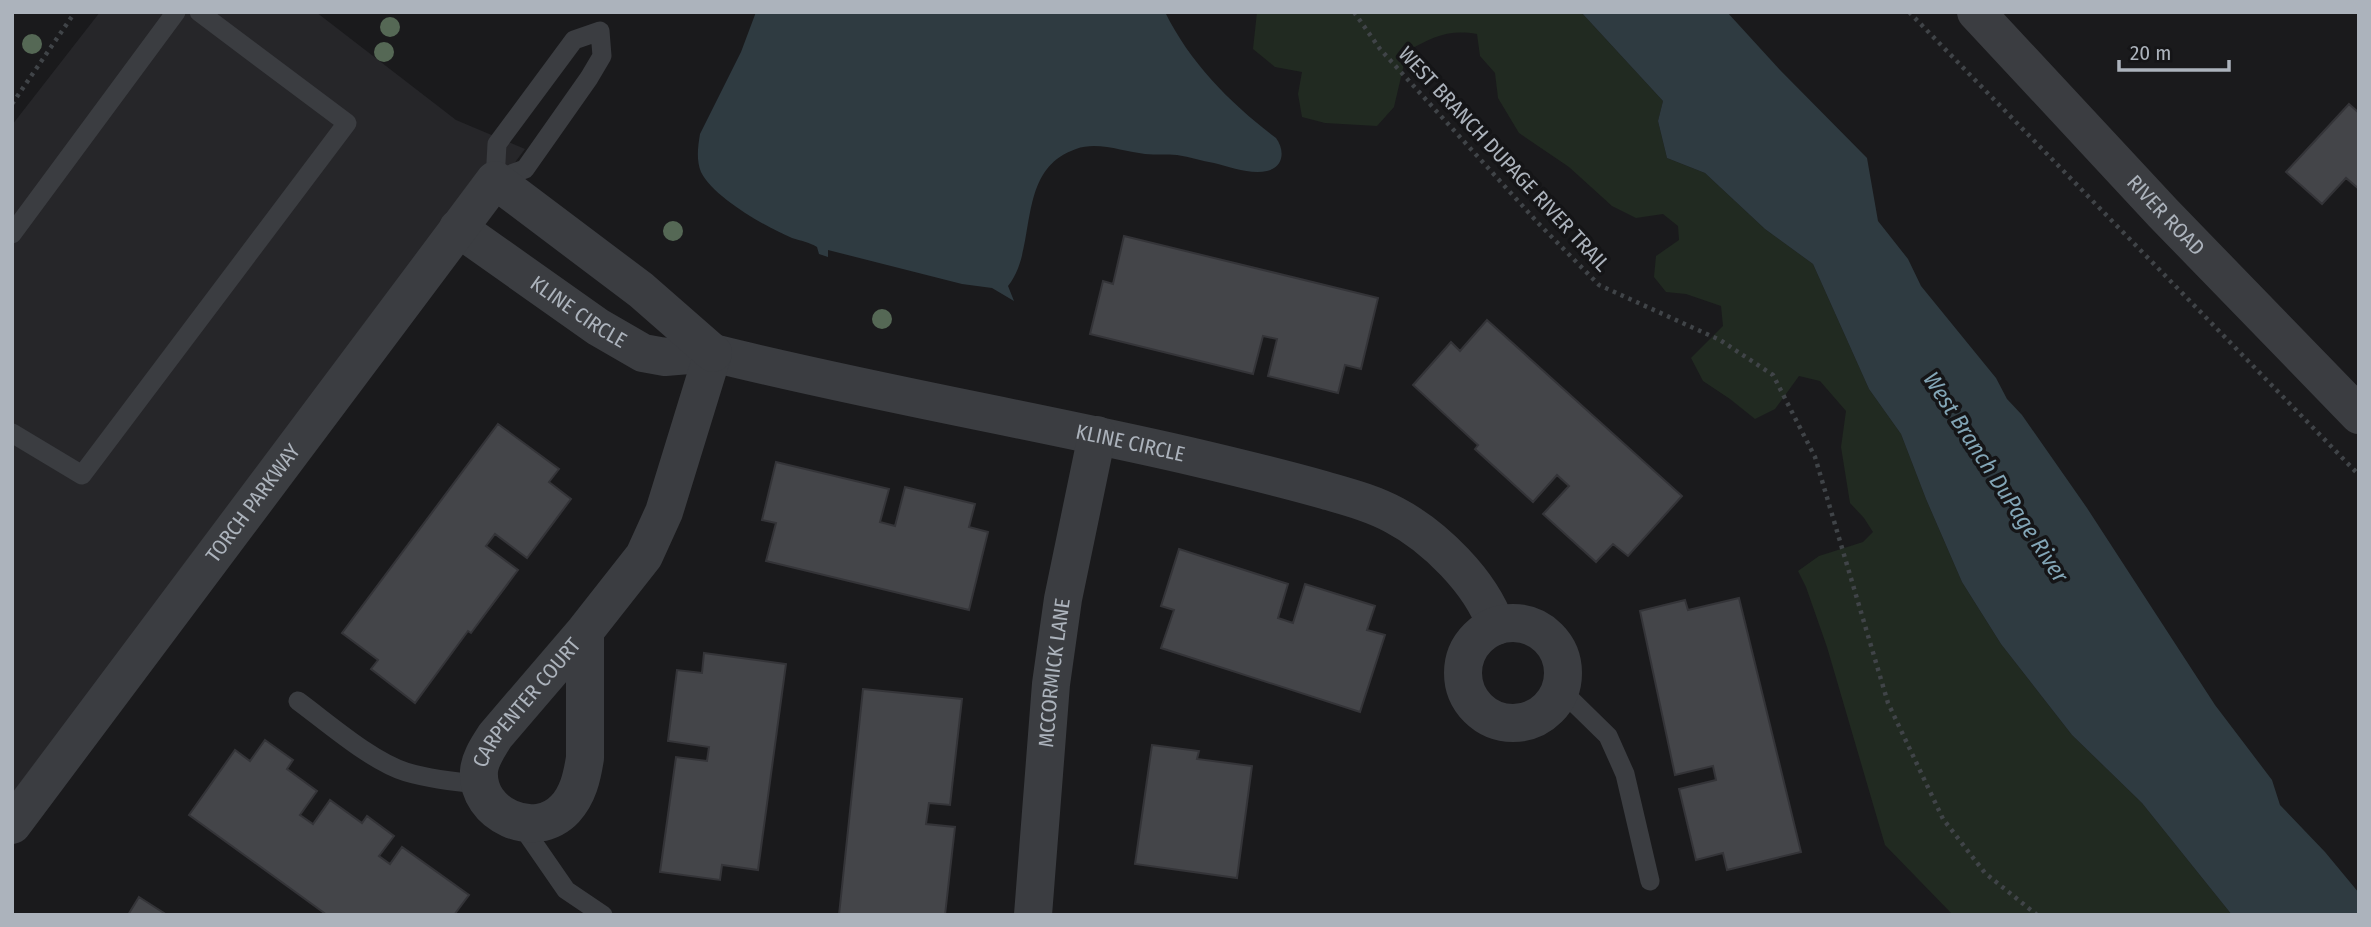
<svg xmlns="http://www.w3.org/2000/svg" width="2371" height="927" viewBox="0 0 2371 927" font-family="'Fira Sans Condensed',sans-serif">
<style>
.built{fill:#262629}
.green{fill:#212a21}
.water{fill:#2f3b41}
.building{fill:#444549;stroke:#343438;stroke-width:2}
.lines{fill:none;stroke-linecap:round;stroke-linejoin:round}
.path{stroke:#404448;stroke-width:4.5;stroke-dasharray:3.5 5;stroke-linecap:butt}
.service{stroke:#3b3d41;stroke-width:19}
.minor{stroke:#3b3d41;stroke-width:38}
.tree{fill:#556855}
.labels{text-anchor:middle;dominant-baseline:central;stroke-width:7;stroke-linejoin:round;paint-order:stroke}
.street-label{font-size:21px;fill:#acb3bc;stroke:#151517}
.water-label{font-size:23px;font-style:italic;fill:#83a6b7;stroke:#151517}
</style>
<rect width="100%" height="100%" fill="#1a1a1c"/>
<path class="built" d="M100 12H316L456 120 525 149 12 836V125Z"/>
<path class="green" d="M1257 12H1581L1663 101 1658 121 1667 158 1705 173 1765 229 1813 264 1869 389 1901 434 1926 499 1962 582 2001 644 2072 735 2142 803 2232 915H1953L1885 845 1827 647 1806 587 1798 571 1819 556 1863 542 1873 532 1864 518 1850 503 1841 447 1846 411 1820 381 1799 376 1775 409 1755 419 1730 399 1703 381 1691 358 1723 326 1721 306 1686 294 1666 292 1654 277 1656 256 1679 240 1678 226 1663 214 1636 218 1612 206 1569 167 1519 133 1498 98 1495 73 1480 56 1477 34C1448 29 1433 37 1407 51L1394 107 1377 126 1325 123 1302 117 1298 94 1302 72 1275 67 1253 49Z"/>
<path class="water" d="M756 12H1165C1190 63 1231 104 1276 138 1285 150 1284 167 1267 171 1251 175 1230 167 1214 163 1202 161 1190 157 1177 155 1167 154 1156 155 1145 154 1124 152 1098 141 1076 149 1014 170 1039 248 1008 286L1014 301 992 288 962 284 828 250V257L819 254 817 247C809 242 801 241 792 238 766 227 714 198 701 172 696 160 698 146 700 134L741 52Z
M1581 12H1727L1780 70 1867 158 1878 221 1908 259 1921 286 1996 378 2007 399 2022 415 2087 508 2215 705 2272 780 2280 805 2325 852 2359 893V915H2232L2142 803 2072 735 2001 644 1962 582 1926 499 1901 434 1869 389 1813 264 1765 229 1705 173 1667 158 1658 121 1663 101Z"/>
<path class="building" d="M2349 104 2359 113V189L2346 178 2322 204 2286 172Z
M1124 236 1378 298 1361 369 1345 365 1338 393 1268 376 1277 339 1263 336 1253 374 1090 334 1103 281 1113 284Z
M1487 320 1682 496 1628 556 1613 544 1596 562 1543 514 1569 486 1557 475 1533 502 1475 449 1478 445 1413 385 1451 342 1460 351Z
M498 424 559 469 549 482 571 499 527 558 495 534 486 546 518 570 471 633 468 631 415 703 371 669 378 660 342 633Z
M776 462 889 489 880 522 895 526 905 487 975 504 969 527 988 532 969 610 766 561 776 523 762 520Z
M1179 549 1288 584 1278 618 1293 623 1305 584 1375 606 1367 630 1385 635 1360 712 1161 648 1174 610 1161 606Z
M1739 598 1801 852 1727 870 1723 853 1696 860 1679 789 1716 780 1713 766 1675 775 1640 611 1685 600 1688 610Z
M704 653 786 664 758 870 722 865 720 880 660 872 676 757 707 761 709 747 668 741 677 670 702 673Z
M863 689 962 699 950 805 929 803 926 824 955 827 945 915H839Z
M265 740 293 760 287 769 317 791 300 815 313 824 330 800 362 823 367 816 394 836 379 856 390 864 402 847 469 895 454 915H327L189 815 235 750 250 761Z
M1152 745 1199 751 1197 759 1252 766 1237 878 1135 864Z
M139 897 167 915H128Z"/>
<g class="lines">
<path class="path" d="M1354 12 1380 49 1539 224 1599 285 1720 340 1773 375 1815 457 1888 703 1943 819 1985 873 2037 915
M1909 12 2359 475
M12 104 75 12"/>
<path class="service" d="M600 31 602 56 589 78 525 169 495 180 497 144 574 40Z
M12 234 176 12
M12 433 82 475 347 123 199 12
M1560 689 1608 736 1625 774 1650 881
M298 701C328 723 371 761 406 772 430 779 455 782 480 784
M519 822 566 890 603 915"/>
<g class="minor">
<path id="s1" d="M1976 12 2163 213 2359 415"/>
<path id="s2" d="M458 228 598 327 643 353 665 357 713 353C869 392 1028 419 1185 455 1232 466 1278 477 1324 490 1348 497 1372 503 1394 515 1434 536 1481 582 1496 626"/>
<circle cx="1513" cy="673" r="50"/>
<path id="s3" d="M585 631V758C582 777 578 795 565 809 535 841 476 815 479 771 480 758 489 746 495 736L585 631 644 556 664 512 713 353"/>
<path id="s4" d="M12 825 495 180 641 290 713 353"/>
<path id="s5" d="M1033 915 1051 684 1063 599 1097 435"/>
</g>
</g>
<g class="tree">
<circle cx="390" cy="27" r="10"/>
<circle cx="32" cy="44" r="10"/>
<circle cx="384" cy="52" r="10"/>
<circle cx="673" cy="231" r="10"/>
<circle cx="882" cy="319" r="10"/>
</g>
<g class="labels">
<g class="street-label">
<text transform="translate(1504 159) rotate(47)">WEST BRANCH DUPAGE RIVER TRAIL</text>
<text stroke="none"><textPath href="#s1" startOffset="278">RIVER ROAD</textPath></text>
<text stroke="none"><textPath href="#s2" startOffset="147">KLINE CIRCLE</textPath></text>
<text stroke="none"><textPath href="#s2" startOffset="721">KLINE CIRCLE</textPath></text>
<text stroke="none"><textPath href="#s4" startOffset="402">TORCH PARKWAY</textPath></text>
<text stroke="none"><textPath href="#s5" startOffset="243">MCCORMICK LANE</textPath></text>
<text stroke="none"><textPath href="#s3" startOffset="387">CARPENTER COURT</textPath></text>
</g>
<g class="water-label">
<text transform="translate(1996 477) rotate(57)">West Branch DuPage River</text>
</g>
</g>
<rect width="2371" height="927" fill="none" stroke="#acb3bc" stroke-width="28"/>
<path d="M2119 60v10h110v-10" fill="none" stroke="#acb3bc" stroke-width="3.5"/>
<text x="2130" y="60" font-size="21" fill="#acb3bc" stroke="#151517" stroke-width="5" paint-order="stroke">20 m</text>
</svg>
